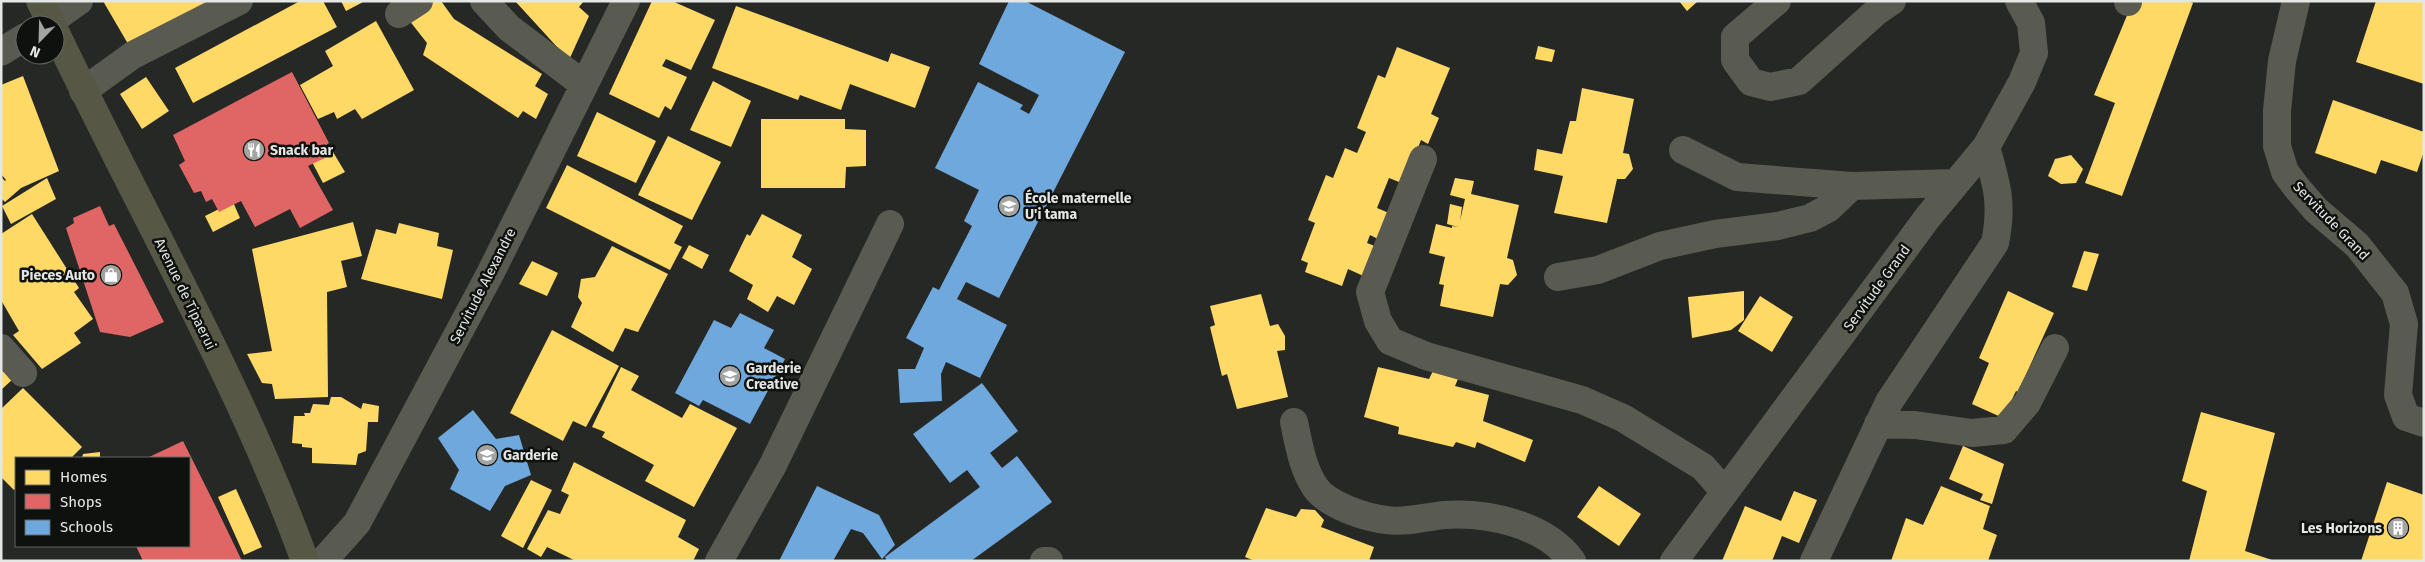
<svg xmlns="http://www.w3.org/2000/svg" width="2425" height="562" viewBox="0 0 2425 562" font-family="'Fira Sans',sans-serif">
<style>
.homes{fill:#ffd966}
.shops{fill:#e06666}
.schools{fill:#6fa8dc}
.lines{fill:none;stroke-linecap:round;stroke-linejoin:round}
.minor{stroke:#5a5b50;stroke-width:28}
.major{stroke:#565845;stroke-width:28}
.labels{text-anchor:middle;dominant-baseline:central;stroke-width:5;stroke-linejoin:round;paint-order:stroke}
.poi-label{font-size:14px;font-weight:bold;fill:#e4e7e4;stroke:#0f110f;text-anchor:start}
.street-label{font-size:14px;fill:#e4e7e4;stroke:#0f110f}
</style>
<rect width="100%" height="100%" fill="#262826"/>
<path class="homes" d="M103 1H209L131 49Z
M300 1H323L337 27 193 103 175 68Z
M341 1H365L346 11Z
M427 1H441L454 19 542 74 535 86 548 94 536 119 523 111 518 118 423 55 427 43 405 15Z
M515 1H584L579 7 589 16 569 60Z
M652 1H672L715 20 691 70 666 59 662 66 687 77 671 110 665 106 659 118 609 94Z
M1679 1H1698L1687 11Z
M2133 1H2188L2193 3 2122 196 2085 183 2115 103 2094 95Z
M2376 1H2424V84L2356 62Z
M736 6 888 62 891 53 930 67 915 108 850 84 841 110 800 95 798 100 712 68Z
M376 21 414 90 362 119 355 109 337 119 334 112 318 119 300 85 333 66 325 51Z
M1538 46 1555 50 1552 62 1535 59Z
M1397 47 1450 68 1431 114 1439 118 1428 144 1421 140 1404 184 1389 178 1377 208 1389 213 1378 239 1370 235 1367 243 1382 249 1370 279 1348 269 1342 286 1305 272 1308 263 1301 260 1315 223 1308 220 1326 175 1333 178 1345 148 1357 153 1366 132 1357 128 1378 75 1385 78Z
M23 76 59 171 21 188 5 202 1 198V177L5 181 6 180 1 174V85Z
M146 77 169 111 142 129 120 94Z
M713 81 751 101 731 147 690 130Z
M1582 88 1634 99 1623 153 1629 154 1633 169 1625 179H1617L1607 223 1554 213 1563 176 1534 170 1537 149 1562 154 1570 121H1576Z
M2333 100 2424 132V151L2417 172 2381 160 2376 174 2315 153Z
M597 112 656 141 636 183 577 156Z
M761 119H845V129L866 130V166L846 167 845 188H761Z
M668 136 721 162 692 220 638 195Z
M333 152 345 172 323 183 312 162Z
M2071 155 2083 169 2076 183 2061 184 2048 176 2055 159Z
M567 165 683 226 674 243 682 247 670 270 546 208Z
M47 178 56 199 11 224 2 206Z
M1455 178 1474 181 1471 194 1519 205 1507 258 1513 260 1517 275 1508 285 1500 284 1493 317 1440 306 1444 285 1439 284 1445 257 1429 253 1436 224 1452 228V226L1458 227 1447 224 1450 204 1462 207 1460 221 1465 199 1450 195Z
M233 202 240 218 213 232 205 216Z
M32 214 79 288 74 292 93 319 74 333 81 343 42 369 13 335 19 331 1 300V234Z
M762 214 802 235 792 257 812 269 794 305 777 296 768 312 747 299 753 285 729 271 747 234 750 236Z
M353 222 362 256 341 261 347 287 327 292 328 397 275 399 272 384 262 383 247 354 272 351 252 249Z
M399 223 439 233 437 246 453 250 442 299 361 279 376 229 396 234Z
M689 245 709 255 702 269 682 258Z
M612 246 668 274 638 332 625 328 613 352 571 327 582 303 578 297 581 279 595 277Z
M2084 251 2099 254 2087 291 2072 287Z
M532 261 558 273 547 296 519 284Z
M1744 291V320L1731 330 1692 338 1688 297Z
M2008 291 2054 313 2018 392 2016 391 2003 418 1972 404 1989 363 1979 358Z
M1261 294 1270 326 1278 324 1285 336V350L1277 351 1288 397 1237 409 1227 374 1222 376 1210 327 1215 325 1210 306Z
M1760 296 1793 317 1772 352 1738 331Z
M552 330 619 366 586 427 573 421 563 441 510 413Z
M621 367 639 376 631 390 682 418 690 404 737 428 694 507 645 481 654 465 602 437 605 432 592 427Z
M1378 367 1429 379 1433 371 1458 379 1455 386 1489 395 1483 421 1533 440 1525 462 1477 442 1475 448 1456 442 1453 447 1398 434 1399 427 1364 417Z
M1 370 13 379 1 390Z
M23 388 82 447 71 458H16V488L14 490 1 477V409Z
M331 397H341L361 409 363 403 379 406 378 422H368L366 451 358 454 356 465 312 463V448L302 447V444L292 443 294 416H305L304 413H310L313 404 329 405Z
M2201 412 2275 433 2245 551 2275 561H2189L2207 491 2182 481Z
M1963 446 2004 464 1992 504 1980 500 1983 494 1949 479Z
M100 452V458H82L83 454Z
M574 462 686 520 678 537 699 549 693 561H576L547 547 541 557 527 549 548 510 560 514 569 495 561 491Z
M531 480 552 490 523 548 501 536Z
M2387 482 2424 495V561H2361Z
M1599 486 1641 514 1619 546 1577 517Z
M1941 486 1990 506 1983 529 1997 535 1988 561H1891L1906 518 1923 525Z
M236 489 262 547 244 555 218 497Z
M1794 491 1817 500 1799 543 1782 536 1772 561H1722L1745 506 1781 521Z
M1266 508 1296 517 1301 509 1315 510 1324 520 1321 527 1374 547 1369 561H1255L1245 557Z"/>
<path class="shops" d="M292 72 329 143 325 146 331 155 308 166 333 210 300 228 290 209 255 227 241 201 219 212 212 199 206 202 201 191 194 193 179 165 185 161 173 135Z
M100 206 109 226 114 224 164 322 130 337 100 332 66 228 74 223 73 218Z
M183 441 215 505 242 561H143L136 546H189V458H147Z"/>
<path class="schools" d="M1009 1H1025L1125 52 999 298 966 282 957 299 1007 325 980 378 946 362 941 374 942 401 900 403 898 369H915L924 348 906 338 933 287 939 290 972 226 964 221 979 190 935 168 978 82 1023 105 1020 109 1029 114 1039 95 979 64Z
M740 313 774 330 764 348 785 359 750 424 703 400 699 406 675 393 714 320 731 328Z
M982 383 1018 431 990 453 1002 468 1017 456 1052 502 971 561H887L885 557 980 487 967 470 950 483 913 434Z
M473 410 496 439 519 435 531 475 505 486 490 511 450 489 459 470 438 438Z
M817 486 879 515 895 545 882 559 863 533 851 529 833 561H779Z"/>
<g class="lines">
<path class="minor" d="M484 1 509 28 583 84
M1777 1 1735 37V60L1751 82 1770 87 1799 81 1876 12 1892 1
M2128 1V2
M2296 1 2282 61 2277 111V146L2285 172 2297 188 2316 210 2357 245 2395 293 2404 324 2398 395 2406 417 2424 423
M399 14 419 1
M45 25 79 1
M1 52 25 37
M83 91 133 55 239 1
M1683 150 1737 177 1852 186 1956 183
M1423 159 1370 292 1378 321 1390 341 1426 356 1582 400 1623 418 1703 467 1725 492
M1558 277 1598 270 1660 246 1715 234 1778 226 1810 218 1829 208 1852 186
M1 348 23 373
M1294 422C1299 445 1302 467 1315 487 1327 505 1366 518 1387 520 1404 523 1426 517 1444 515 1487 512 1545 524 1572 561
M1878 424 1915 425 1972 433 2004 430 2027 403 2055 348
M323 561 357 523 491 272 626 1
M719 561 773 465 890 224
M1044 561H1049
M1674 561 1928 217 1986 147 2022 82 2034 53 2031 23 2019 1
M1814 561 1889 402 1995 243C2003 204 1997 185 1986 147"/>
<path class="major" d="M40 1 52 25
M55 31C138 207 238 377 305 561"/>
</g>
<defs>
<g id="restaurant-disc" transform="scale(1.125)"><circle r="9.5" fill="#a2a4a2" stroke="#0f110f"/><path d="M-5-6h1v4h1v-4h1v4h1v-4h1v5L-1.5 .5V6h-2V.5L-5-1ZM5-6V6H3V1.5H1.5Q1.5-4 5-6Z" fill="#fff"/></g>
<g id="school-disc" transform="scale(1.125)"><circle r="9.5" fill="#a2a4a2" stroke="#0f110f"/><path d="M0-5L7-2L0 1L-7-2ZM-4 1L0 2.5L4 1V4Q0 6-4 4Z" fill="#fff"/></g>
<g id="shop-disc" transform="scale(1.125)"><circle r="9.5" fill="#a2a4a2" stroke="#0f110f"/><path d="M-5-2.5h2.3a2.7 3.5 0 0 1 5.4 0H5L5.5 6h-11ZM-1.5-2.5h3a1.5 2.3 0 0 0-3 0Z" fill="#fff"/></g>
<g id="building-disc" transform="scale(1.125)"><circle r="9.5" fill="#a2a4a2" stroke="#0f110f"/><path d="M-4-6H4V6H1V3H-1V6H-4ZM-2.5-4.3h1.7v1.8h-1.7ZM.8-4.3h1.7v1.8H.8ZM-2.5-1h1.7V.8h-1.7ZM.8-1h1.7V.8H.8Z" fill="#fff"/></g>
</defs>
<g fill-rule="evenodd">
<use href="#restaurant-disc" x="254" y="150"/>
<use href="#school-disc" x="1009" y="206"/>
<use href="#shop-disc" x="111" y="275"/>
<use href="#school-disc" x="730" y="376"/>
<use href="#school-disc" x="487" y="455"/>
<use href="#building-disc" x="2398" y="528"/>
</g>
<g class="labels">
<g class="poi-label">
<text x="270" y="150">Snack bar</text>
<text x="1025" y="198">École maternelle<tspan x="1025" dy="16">U'i tama</tspan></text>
<text x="95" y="275" text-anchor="end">Pieces Auto</text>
<text x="746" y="368">Garderie<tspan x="746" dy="16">Creative</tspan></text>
<text x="503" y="455">Garderie</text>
<text x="2382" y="528" text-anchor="end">Les Horizons</text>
</g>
<g class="street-label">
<text transform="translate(2331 221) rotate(46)">Servitude Grand</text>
<text transform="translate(483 286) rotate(-63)">Servitude Alexandre</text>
<text transform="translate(1877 288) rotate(-54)">Servitude Grand</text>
<text transform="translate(185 294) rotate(64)">Avenue de Tipaerui</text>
</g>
</g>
<rect width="2425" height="562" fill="none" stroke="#e4e7e4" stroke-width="5"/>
<rect x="15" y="457" width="175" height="90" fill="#0f110f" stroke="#646764"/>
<rect x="25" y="470" width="25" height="15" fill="#ffd966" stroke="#646764"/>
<text x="60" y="482" font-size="15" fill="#e4e7e4">Homes</text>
<rect x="25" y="494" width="25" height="15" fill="#e06666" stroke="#646764"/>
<text x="60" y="507" font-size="15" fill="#e4e7e4">Shops</text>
<rect x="25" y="520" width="25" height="15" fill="#6fa8dc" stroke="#646764"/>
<text x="60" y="532" font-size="15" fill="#e4e7e4">Schools</text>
<g transform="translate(40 40) rotate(203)"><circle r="24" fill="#0f110f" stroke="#646764"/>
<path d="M0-4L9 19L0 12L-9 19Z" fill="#a2a4a2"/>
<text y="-8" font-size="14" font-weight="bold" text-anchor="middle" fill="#e4e7e4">N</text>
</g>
</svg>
